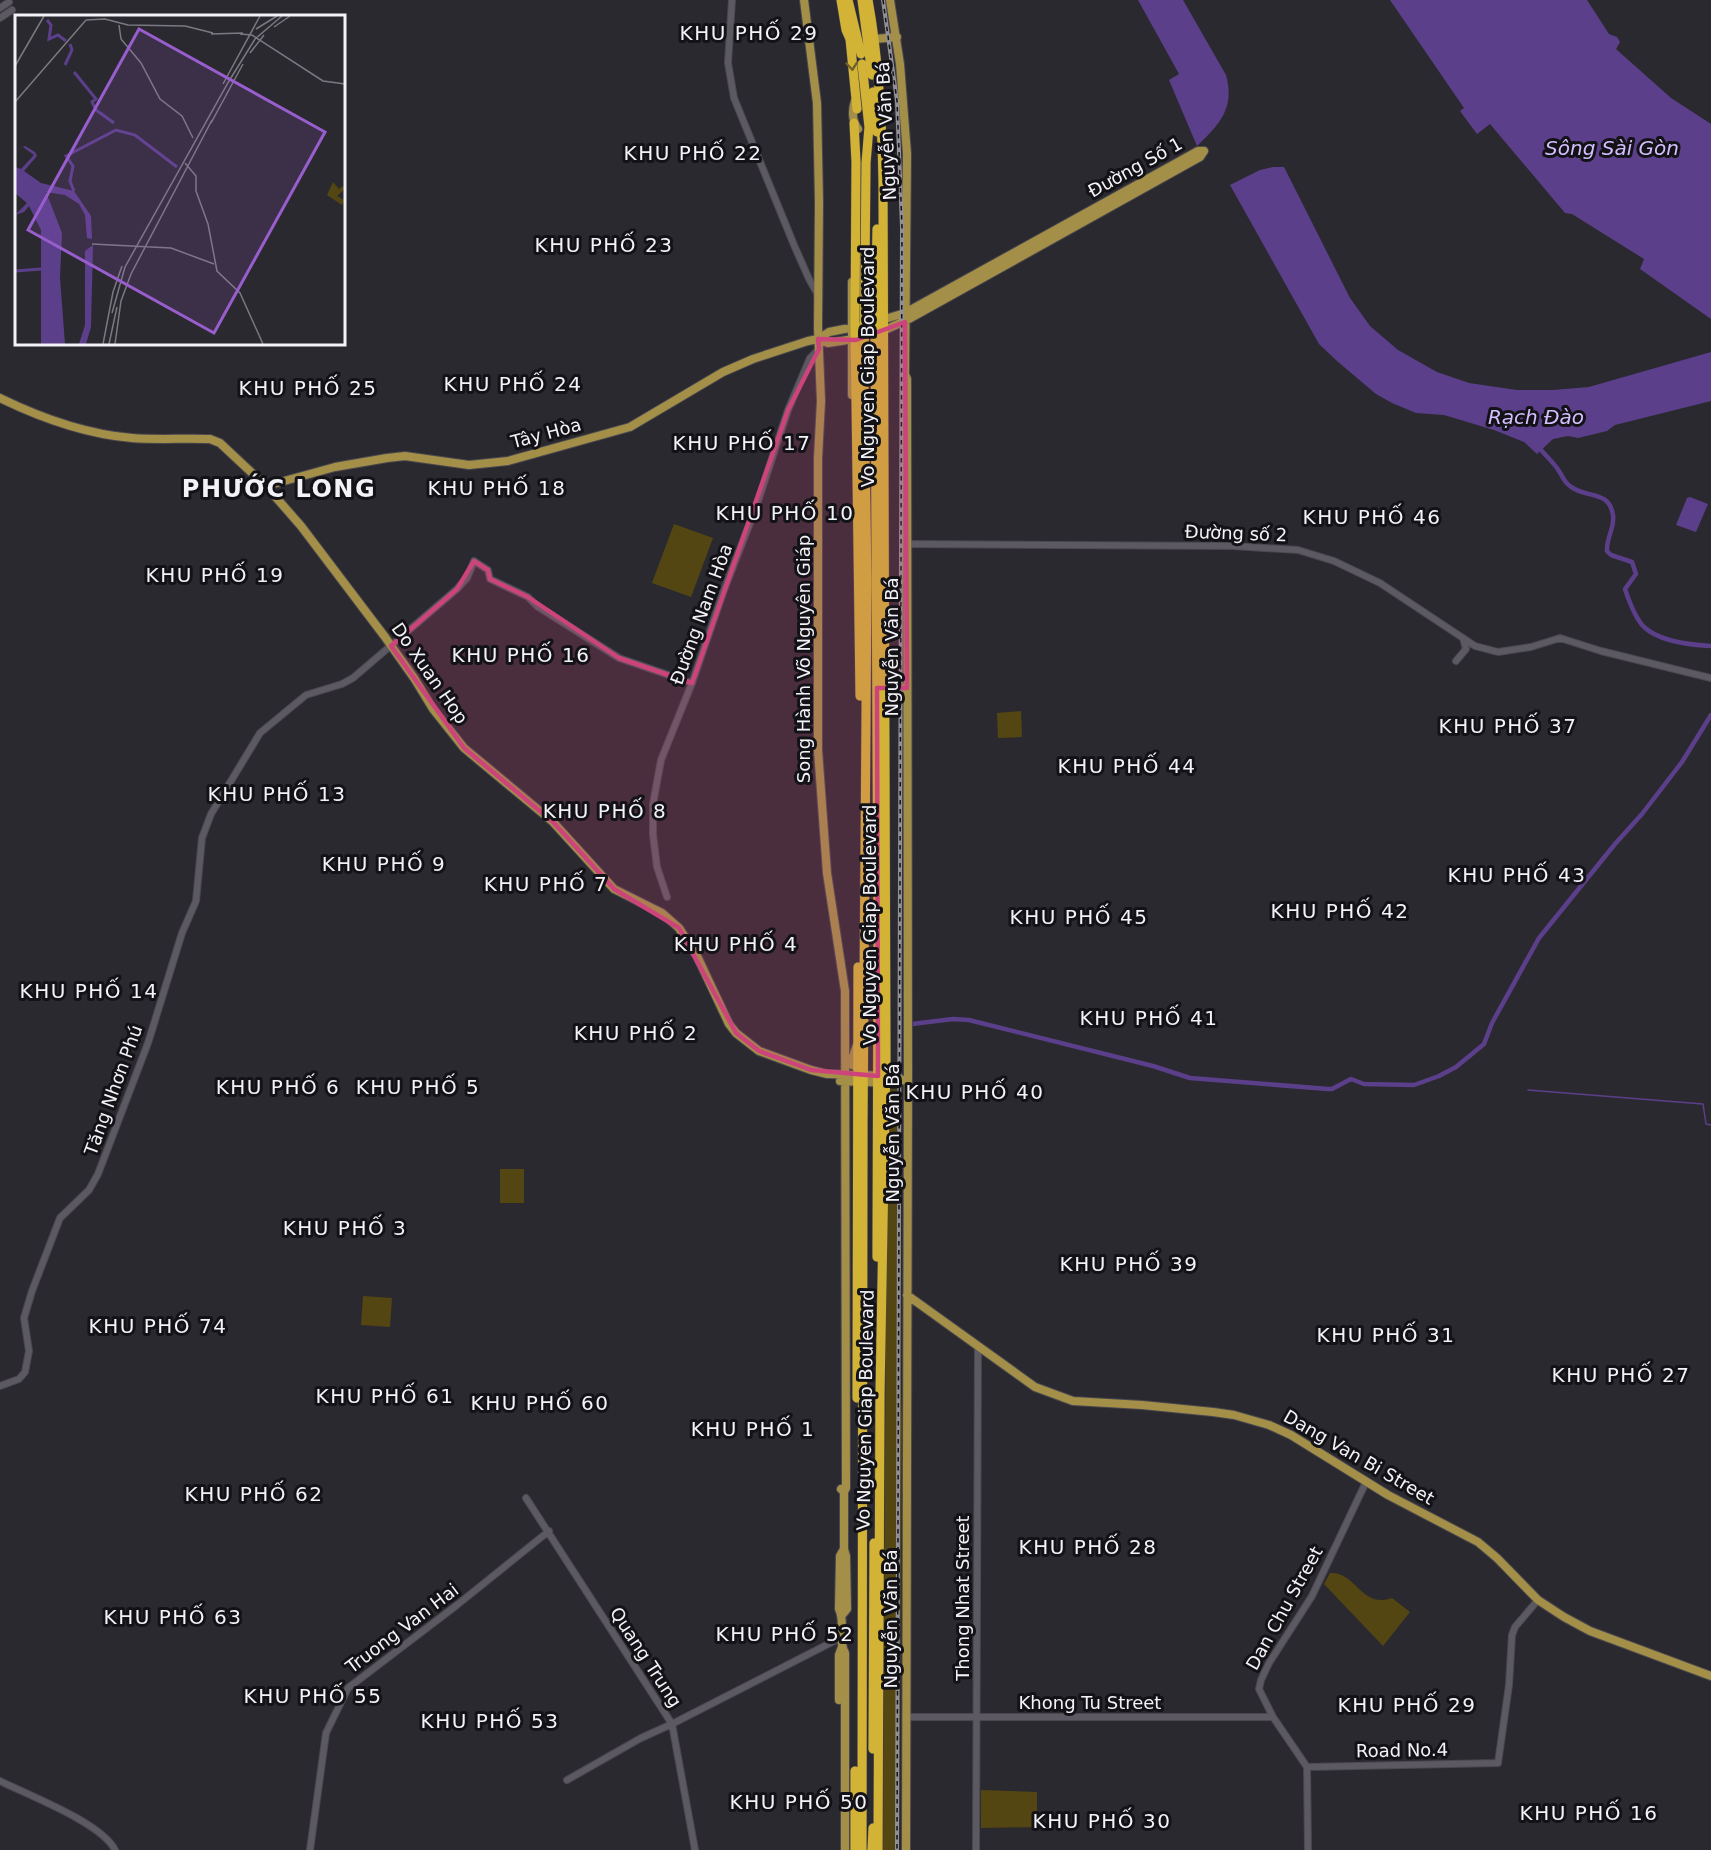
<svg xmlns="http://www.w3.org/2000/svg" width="1711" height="1850" viewBox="0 0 1711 1850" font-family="'DejaVu Sans',sans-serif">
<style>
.green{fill:#534612}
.water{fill:#5c3f8a}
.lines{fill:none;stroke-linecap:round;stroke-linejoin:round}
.stream{stroke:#5c3f8a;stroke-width:1.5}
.canal{stroke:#5c3f8a;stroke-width:4.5}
.minor-casing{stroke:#4a484e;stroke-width:8}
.major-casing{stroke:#4a484e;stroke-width:10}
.highway-casing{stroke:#4a484e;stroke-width:10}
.minor{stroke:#5c5962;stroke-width:6}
.major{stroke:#a38f48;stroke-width:8}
.highway{stroke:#d2b336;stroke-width:9}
.rail-casing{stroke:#929096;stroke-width:4}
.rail{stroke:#131216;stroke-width:1.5;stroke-dasharray:4.5;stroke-linecap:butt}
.oneway{stroke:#726226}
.marked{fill:#cc447a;fill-opacity:0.2;stroke:#cc447a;stroke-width:4.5;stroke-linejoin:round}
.labels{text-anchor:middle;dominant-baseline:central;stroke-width:6;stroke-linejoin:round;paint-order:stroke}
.street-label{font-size:18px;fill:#f3f2f7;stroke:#131216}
.neighbourhood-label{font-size:20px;letter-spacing:1.5px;fill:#f3f2f7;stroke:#131216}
.water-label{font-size:20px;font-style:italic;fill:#d3bfff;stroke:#131216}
.district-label{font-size:24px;font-weight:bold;letter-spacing:1.5px;fill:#f3f2f7;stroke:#131216}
.inset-river{fill:none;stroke:#5c3f8a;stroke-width:3}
.inset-road{fill:none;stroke:#7b7980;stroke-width:1.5}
.view{fill:#995ecd;fill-opacity:0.15;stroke:#995ecd;stroke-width:3}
.inset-edge{fill:none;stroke:#f3f2f7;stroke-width:3}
</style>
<rect width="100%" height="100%" fill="#2b2930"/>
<path class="green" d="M674 524 713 538 691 597 652 583Z
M1021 711 1022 737 998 738 997 713Z
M887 1089H897L900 1099 901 1114 898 1302 902 1422 899 1850H883Z
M500 1169H524V1203H500Z
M363 1296 392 1298 390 1327 361 1325Z
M1330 1573C1356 1571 1361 1609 1392 1598L1410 1612 1383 1646 1324 1584Z
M981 1790 1037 1792V1827L981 1828Z"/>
<path class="water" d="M1138 0H1183L1226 75C1235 108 1220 124 1197 146L1169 80 1179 74Z
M1390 0H1587L1609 34 1617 37 1620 42 1616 49 1671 98 1711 124V319L1640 269 1644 259 1572 214 1565 213 1490 124 1477 134 1460 111 1464 108Z
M1273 167H1284L1350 298 1370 326 1398 350 1437 372 1469 383 1517 390H1553L1589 387 1711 352V401L1615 425 1607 431 1578 438 1568 436 1553 439 1537 454 1524 442 1494 430 1444 415 1416 413 1392 403 1376 394 1337 361 1319 344 1230 185 1260 170Z
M1690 497 1708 504 1696 532 1676 525 1687 498Z"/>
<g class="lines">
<path class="stream" d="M1528 1090 1703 1104 1706 1124 1711 1125"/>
<path class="canal" d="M1541 450C1547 457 1554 463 1559 471 1563 477 1564 482 1570 486 1585 499 1609 489 1613 515 1615 527 1606 539 1607 551L1611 555 1632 562 1636 574 1625 589C1629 601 1635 618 1644 627 1660 642 1691 645 1711 646
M912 1024 953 1019 969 1020 1153 1066 1190 1078 1328 1089H1332L1351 1079 1364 1084 1414 1085 1439 1076 1456 1067 1484 1044 1492 1023 1539 938 1615 844 1642 814 1682 762 1711 715"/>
<g class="minor-casing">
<path id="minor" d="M732 0 728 63 734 98 794 245 809 279 817 293
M0 8 9 2
M0 18 12 10
M907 544 1233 546 1298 550 1334 561 1380 583 1475 646 1498 652 1531 647 1560 638 1601 651 1711 678
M1456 661 1466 649 1463 638
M667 897 657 867 653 835V804L661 760 692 683 724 590 755 510 788 410 810 358 819 349
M0 1386 19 1379 25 1372 29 1351 24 1318 32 1291 60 1218 89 1190 98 1174 148 1043 182 933 196 901 202 838 211 814 260 733 306 695 342 684 353 678 457 589 467 578 474 561 488 570 490 579 528 597 537 606 619 658 692 683
M526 1498 672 1724 695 1850
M907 1717H1273
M1307 1767 1498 1763 1509 1685 1512 1635 1515 1627 1538 1600
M567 1780 641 1738 672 1724 842 1637
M0 1781C28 1795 102 1823 115 1850
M310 1850 326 1733 348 1688 457 1605 549 1531
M976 1850 978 1346
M1308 1850 1307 1767 1273 1717 1259 1689 1261 1680 1269 1663 1312 1596 1366 1482"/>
</g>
<g class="major-casing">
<path id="major" d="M804 0 817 103 819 202 818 328 821 401 818 458V750L827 873 845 991 846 1488 844 1492
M890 0 900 64 907 154 905 374 907 379 908 1082 906 1850
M875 39 897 37
M855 101C852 110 852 121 858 129
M878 333 909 319 1200 157 1204 151
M818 339 829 332 865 325 905 313 1198 151H1204
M852 395V282
M0 398C41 418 85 434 132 438 158 440 184 438 210 439L220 443 266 486 301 526 385 637 414 678 433 709 464 748 553 822 614 889 662 913 679 928 697 956 729 1024 736 1033 759 1051 811 1070 827 1074 893 1076 908 1082
M266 486 335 467 387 458 405 456 469 465 508 461 630 427 723 372 753 359 808 341 818 339 828 343 860 338
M878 688H907
M857 1045 851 1062 852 1065 857 1066
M840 1081 893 1083 898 1079
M907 1295 1035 1387 1073 1401 1142 1405 1213 1412 1234 1415 1269 1425 1291 1435 1388 1495 1478 1542 1497 1558 1538 1600 1564 1617 1590 1631 1711 1676
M841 1489 844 1492V1549L846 1556 847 1609 842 1615
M844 1549 840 1556 839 1609C846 1623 837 1639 845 1653V1850
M839 1700V1655L842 1647"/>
</g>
<g class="highway-casing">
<path id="highway" d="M841 0 846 30 850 39 857 109
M848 0 861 54
M862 0 872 75
M868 0C879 60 882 121 883 182L886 1058 880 1395 878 1850
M873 92 877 132
M854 123 856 162 855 327 860 696
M877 229 875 334 878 946 877 1257
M857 1398 858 967
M873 1749 874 1543
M855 1850V1771
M862 1850 863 1123 867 584 864 381 866 163 869 127 862 64
M872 1850 873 1828"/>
</g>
<use href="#minor" class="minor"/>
<use href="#major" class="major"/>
<use href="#highway" class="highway"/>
<g class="rail-casing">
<path id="rail" d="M883 0 897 101 902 227 897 1850"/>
</g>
<use href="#rail" class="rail"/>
</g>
<defs><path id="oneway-chevron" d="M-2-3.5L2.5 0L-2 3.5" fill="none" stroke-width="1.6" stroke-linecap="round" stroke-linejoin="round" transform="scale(1.5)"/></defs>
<use class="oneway" href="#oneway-chevron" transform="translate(852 66) rotate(85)"/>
<path class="marked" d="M905 322 907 688H877L878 1076 811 1070 759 1051 736 1033 679 928 614 889 553 822 464 748 391 646 457 589 474 561 488 570 490 579 528 597 619 658 692 683 788 410 819 349 818 339 856 340Z"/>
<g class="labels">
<g class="street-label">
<text transform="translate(886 131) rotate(-93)">Nguyễn Văn Bá</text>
<text transform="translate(1135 167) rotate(-29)">Đường Số 1</text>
<text transform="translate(867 367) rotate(-90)">Vo Nguyen Giap Boulevard</text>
<text transform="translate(546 433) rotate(-15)">Tây Hòa</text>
<text transform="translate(1236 533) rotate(2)">Đường số 2</text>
<text transform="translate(701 614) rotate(-70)">Đường Nam Hòa</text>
<text transform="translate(891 647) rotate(-90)">Nguyễn Văn Bá</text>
<text transform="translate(803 659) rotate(-90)">Song Hành Võ Nguyên Giáp</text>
<text transform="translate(430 673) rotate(55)">Do Xuan Hop</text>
<text transform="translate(869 925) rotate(-90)">Vo Nguyen Giap Boulevard</text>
<text transform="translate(113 1090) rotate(-70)">Tăng Nhơn Phú</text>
<text transform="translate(892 1133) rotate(-90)">Nguyễn Văn Bá</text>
<text transform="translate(865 1410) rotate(-89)">Vo Nguyen Giap Boulevard</text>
<text transform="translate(1359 1457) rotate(30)">Dang Van Bi Street</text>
<text transform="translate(962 1598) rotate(-90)">Thong Nhat Street</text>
<text transform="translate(1284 1608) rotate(-61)">Dan Chu Street</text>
<text transform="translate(890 1619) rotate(-90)">Nguyễn Văn Bá</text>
<text transform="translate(402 1628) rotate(-37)">Truong Van Hai</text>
<text transform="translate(646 1657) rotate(57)">Quang Trung</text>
<text x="1090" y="1702">Khong Tu Street</text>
<text transform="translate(1402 1750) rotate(-1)">Road No.4</text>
</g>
<g class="neighbourhood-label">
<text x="749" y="33">KHU PHỐ 29</text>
<text x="693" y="153">KHU PHỐ 22</text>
<text x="604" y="245">KHU PHỐ 23</text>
<text x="513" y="384">KHU PHỐ 24</text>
<text x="308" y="388">KHU PHỐ 25</text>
<text x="742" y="443">KHU PHỐ 17</text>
<text x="497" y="488">KHU PHỐ 18</text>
<text x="785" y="513">KHU PHỐ 10</text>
<text x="1372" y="517">KHU PHỐ 46</text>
<text x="215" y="575">KHU PHỐ 19</text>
<text x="521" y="655">KHU PHỐ 16</text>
<text x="1508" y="726">KHU PHỐ 37</text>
<text x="1127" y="766">KHU PHỐ 44</text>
<text x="277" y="794">KHU PHỐ 13</text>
<text x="605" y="811">KHU PHỐ 8</text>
<text x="384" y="864">KHU PHỐ 9</text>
<text x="1517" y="875">KHU PHỐ 43</text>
<text x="546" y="884">KHU PHỐ 7</text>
<text x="1340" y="911">KHU PHỐ 42</text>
<text x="1079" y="917">KHU PHỐ 45</text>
<text x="736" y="944">KHU PHỐ 4</text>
<text x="89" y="991">KHU PHỐ 14</text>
<text x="1149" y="1018">KHU PHỐ 41</text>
<text x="636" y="1033">KHU PHỐ 2</text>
<text x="278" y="1087">KHU PHỐ 6</text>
<text x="418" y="1087">KHU PHỐ 5</text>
<text x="975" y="1092">KHU PHỐ 40</text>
<text x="345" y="1228">KHU PHỐ 3</text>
<text x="1129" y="1264">KHU PHỐ 39</text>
<text x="158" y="1326">KHU PHỐ 74</text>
<text x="1386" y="1335">KHU PHỐ 31</text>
<text x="1621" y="1375">KHU PHỐ 27</text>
<text x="385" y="1396">KHU PHỐ 61</text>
<text x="540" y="1403">KHU PHỐ 60</text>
<text x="753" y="1429">KHU PHỐ 1</text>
<text x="254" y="1494">KHU PHỐ 62</text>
<text x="1088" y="1547">KHU PHỐ 28</text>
<text x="173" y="1617">KHU PHỐ 63</text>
<text x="785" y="1634">KHU PHỐ 52</text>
<text x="313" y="1696">KHU PHỐ 55</text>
<text x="1407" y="1705">KHU PHỐ 29</text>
<text x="490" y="1721">KHU PHỐ 53</text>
<text x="799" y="1802">KHU PHỐ 50</text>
<text x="1589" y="1813">KHU PHỐ 16</text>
<text x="1102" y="1821">KHU PHỐ 30</text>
</g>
<g class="water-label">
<text x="1612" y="148">Sông Sài Gòn</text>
<text x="1536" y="417">Rạch Đào</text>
</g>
<g class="district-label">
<text x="279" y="489">PHƯỚC LONG</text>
</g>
</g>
<g transform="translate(15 15)">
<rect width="330" height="330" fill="#2b2930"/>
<path d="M318 167 324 174 328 171 330 174 322 181 329 185 327 190 312 180Z" fill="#534612"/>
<path d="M10 131 20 137 22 141 9 156 26 168 59 176 76 201 77 224 72 223 70 200 64 189 50 180 31 177 47 218 45 263 50 329H26V215L14 191 9 197 0 200 12 188 0 178V152L6 154 19 140 8 132 0 135ZM78 230 76 312 71 329H64L70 310V236Z" fill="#5c3f8a"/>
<path class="inset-river" d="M32 5 36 10 34 24 43 20 51 26M50 50 57 35 55 29M59 57 81 84 77 87 81 95 99 108M59 176 55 166 58 151 51 141 101 115 120 120 162 152M0 256 26 254"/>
<path class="inset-road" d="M71 5 90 4 113 10 170 11 198 18M104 10 106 24 126 48 145 84 167 101 178 123M259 12 275 1M241 14 262 1M196 19 228 18M225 19 237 20 308 66 330 69M235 38 249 20M0 51 29 1M208 69 245 1M0 87 71 5M196 108 228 49M170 148 181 161V176L193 209 202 256 225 278 248 329M77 229 156 233 199 249M97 298 110 252 214 66 240 24 267 1M88 329 98 277 107 251M94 329 102 292M100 329 106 286 116 259 197 105"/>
<path class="view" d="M124 14 310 117 199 318 13 215Z"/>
<rect width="330" height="330" class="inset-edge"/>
</g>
</svg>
